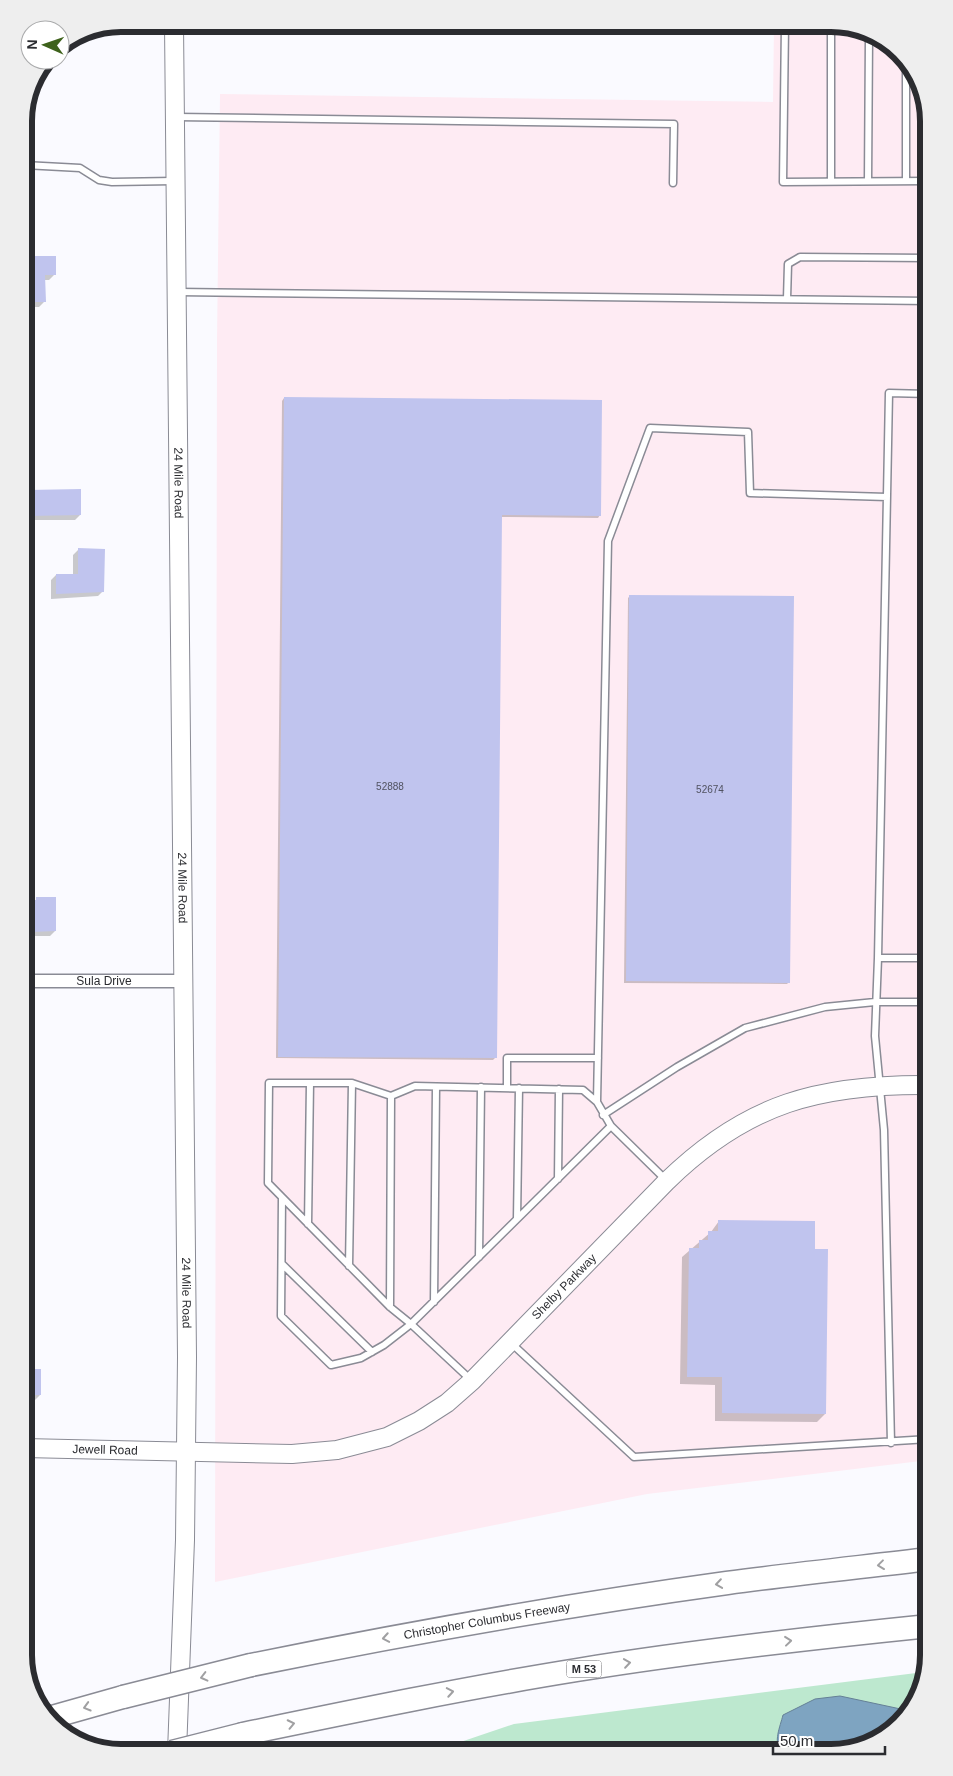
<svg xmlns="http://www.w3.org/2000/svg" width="953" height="1776" viewBox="0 0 953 1776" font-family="Arial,sans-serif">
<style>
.industrial{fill:#feebf3}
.green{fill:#bde8cf}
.water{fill:#7ea4c1;stroke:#658096}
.shadow{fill:#0003}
.building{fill:#c0c4ee}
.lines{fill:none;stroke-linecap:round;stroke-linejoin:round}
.lane-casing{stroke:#8a8b95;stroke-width:9}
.street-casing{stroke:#8a8b95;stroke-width:15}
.secondary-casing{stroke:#8a8b95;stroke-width:20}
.highway-casing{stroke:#8a8b95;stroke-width:25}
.lane{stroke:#fff;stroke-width:6}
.street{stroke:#fff;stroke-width:12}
.secondary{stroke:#fff;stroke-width:18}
.highway{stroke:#fff;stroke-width:22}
.highway-bridge-casing{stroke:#8a8b95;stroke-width:25;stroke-linecap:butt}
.highway-bridge{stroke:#fff;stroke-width:22}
.oneway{stroke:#a0a0a2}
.labels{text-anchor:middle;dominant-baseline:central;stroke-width:4;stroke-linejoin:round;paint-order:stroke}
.number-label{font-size:10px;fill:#505260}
.shield{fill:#fff;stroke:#6b6b6e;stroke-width:1}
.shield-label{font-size:11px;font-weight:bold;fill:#2b2c30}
.street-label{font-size:12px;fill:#2b2c30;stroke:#fff}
.rim{fill:none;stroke:#2b2c30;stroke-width:6}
</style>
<rect width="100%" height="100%" fill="#fafaff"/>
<path class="industrial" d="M774 24H838L891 44 922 84 929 121V1460L647 1494 215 1582 217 341 220 94 773 102Z"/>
<path class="green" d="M924 1672 913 1709 869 1745 832 1752H431L514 1724Z"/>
<path class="water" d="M840 1696 910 1711 869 1745 832 1752H781C773 1742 780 1727 783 1715L815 1699Z"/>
<path class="shadow" d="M24 257H54V275L49 280H44V302L39 307H24Z
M284 398 600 515 598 518 500 517 495 1058 493 1060 276 1058 282 401Z
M28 491 80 515 75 520H24V495Z
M78 550 103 591 98 596 51 599V580L56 575 73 576V555Z
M929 552V937H926Z
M630 596 789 982 787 984 624 983 628 598Z
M55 899V931L50 936H26L24 901Z
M719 1221 814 1250 825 1414 817 1422 715 1421V1385L680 1384 682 1257 711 1232Z
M24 1371H40V1395L35 1400H24Z"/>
<path class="building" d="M24 256H56V275H45L46 302H24Z
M284 397 602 400 601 516 502 515 497 1058 278 1057Z
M81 489V515L28 516V490Z
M78 548 105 549 104 592 56 594V574H78Z
M629 595 794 596 790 983 626 981Z
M36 897H56V931L31 932 30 922H24V900H36Z
M718 1220 815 1221V1249H828L826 1414 722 1413V1377H687L689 1248H699V1240H708V1231H718Z
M24 1369H41V1395H24Z"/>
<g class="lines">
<g class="lane-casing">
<path id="lane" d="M785 24 783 182 929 181
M906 63V181
M176 117 674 124 673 183
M24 165 80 168 99 180 112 182 174 181
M831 181V24
M868 181 869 36
M178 292 929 301
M787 299 788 264 800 257 929 258
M878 958H929
M507 1088V1058H598
M603 1115 677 1067 745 1028 825 1007 875 1002H929
M558 1179 559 1089
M666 1180 611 1126 597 1102 608 541 650 428 748 432 750 493 887 497
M282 1198 281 1316 331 1365 361 1358 384 1345 411 1324 611 1126
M517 1219 519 1088
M308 1224 310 1083
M479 1257 481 1087
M282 1264 372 1352
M349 1266 352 1083
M434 1302 436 1087
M390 1307 391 1096
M511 1343 634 1457 929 1439
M471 1380 411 1324 390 1307 268 1183 269 1083H352L391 1096 415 1086 583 1090 597 1102
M891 1443 884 1130 875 1036 878 958 889 393 929 394"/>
</g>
<g class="street-casing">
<g id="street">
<path id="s1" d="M24 981H184"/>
</g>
</g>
<g class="secondary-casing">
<g id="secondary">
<path id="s2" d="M174 24 187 1357 185 1540 177 1752"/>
<path id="s3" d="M24 1448 292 1454 337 1450 387 1437 419 1421 447 1403 472 1381 667 1181C747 1103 820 1084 929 1085"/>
</g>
</g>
<g class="highway-casing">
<g id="highway">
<path id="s4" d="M251 1665C409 1633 567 1605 727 1583 794 1574 862 1567 929 1559"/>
<path d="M52 1717 123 1697"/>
<path d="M243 1734C354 1711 465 1688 577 1670 694 1651 811 1638 929 1626"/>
</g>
</g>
<use href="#lane" class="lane"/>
<use href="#street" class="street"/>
<use href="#secondary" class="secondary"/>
<use href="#highway" class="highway"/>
<g class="highway-bridge-casing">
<path id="highway-bridge" d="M123 1697 251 1665
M172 1752 243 1734"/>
</g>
<use href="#highway-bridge" class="highway-bridge"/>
</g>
<defs><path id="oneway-chevron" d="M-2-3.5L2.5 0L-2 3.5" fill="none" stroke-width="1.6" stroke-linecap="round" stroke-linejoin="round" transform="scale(1.25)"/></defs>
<g class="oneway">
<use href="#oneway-chevron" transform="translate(881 1565) rotate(173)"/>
<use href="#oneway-chevron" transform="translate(719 1584) rotate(172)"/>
<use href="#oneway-chevron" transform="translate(386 1638) rotate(170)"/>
<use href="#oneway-chevron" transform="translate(788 1641) rotate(-6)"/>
<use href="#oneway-chevron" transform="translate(627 1663) rotate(-8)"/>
<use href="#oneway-chevron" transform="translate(204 1677) rotate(166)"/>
<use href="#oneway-chevron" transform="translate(450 1692) rotate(-10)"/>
<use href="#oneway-chevron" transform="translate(87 1707) rotate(164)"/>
<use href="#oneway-chevron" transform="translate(291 1724) rotate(-12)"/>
</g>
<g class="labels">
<g class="number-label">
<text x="390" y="786">52888</text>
<text x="710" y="789">52674</text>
</g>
<rect class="shield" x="566.5" y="1660.5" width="35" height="17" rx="4"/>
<g class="shield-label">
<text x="584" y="1669">M 53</text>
</g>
<g class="street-label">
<text stroke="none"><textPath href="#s2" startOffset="459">24 Mile Road</textPath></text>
<text stroke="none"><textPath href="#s2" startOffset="864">24 Mile Road</textPath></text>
<text stroke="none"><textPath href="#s1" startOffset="80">Sula Drive</textPath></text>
<text stroke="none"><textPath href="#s3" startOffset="599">Shelby Parkway</textPath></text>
<text stroke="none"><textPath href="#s2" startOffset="1269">24 Mile Road</textPath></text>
<text stroke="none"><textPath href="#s3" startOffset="81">Jewell Road</textPath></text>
<text stroke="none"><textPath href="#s4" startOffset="240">Christopher Columbus Freeway</textPath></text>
</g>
</g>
<path d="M0 0H953V1776H0ZM121 32H831A89 89 0 0 1 920 121V1655A89 89 0 0 1 831 1744H121A89 89 0 0 1 32 1655V121A89 89 0 0 1 121 32Z" fill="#eee" fill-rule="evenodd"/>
<path class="rim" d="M121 32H831A89 89 0 0 1 920 121V1655A89 89 0 0 1 831 1744H121A89 89 0 0 1 32 1655V121A89 89 0 0 1 121 32Z"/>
<g transform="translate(45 45) rotate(272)"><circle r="24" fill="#ffffff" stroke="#aaabac"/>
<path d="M0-4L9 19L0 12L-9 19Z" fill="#3e621b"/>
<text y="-8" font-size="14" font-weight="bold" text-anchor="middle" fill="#2b2c30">N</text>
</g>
<path d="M773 1746v8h112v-8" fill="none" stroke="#2b2c30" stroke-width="2.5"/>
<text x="780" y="1746" font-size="15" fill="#2b2c30" stroke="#ffffff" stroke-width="4" paint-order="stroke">50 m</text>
</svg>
